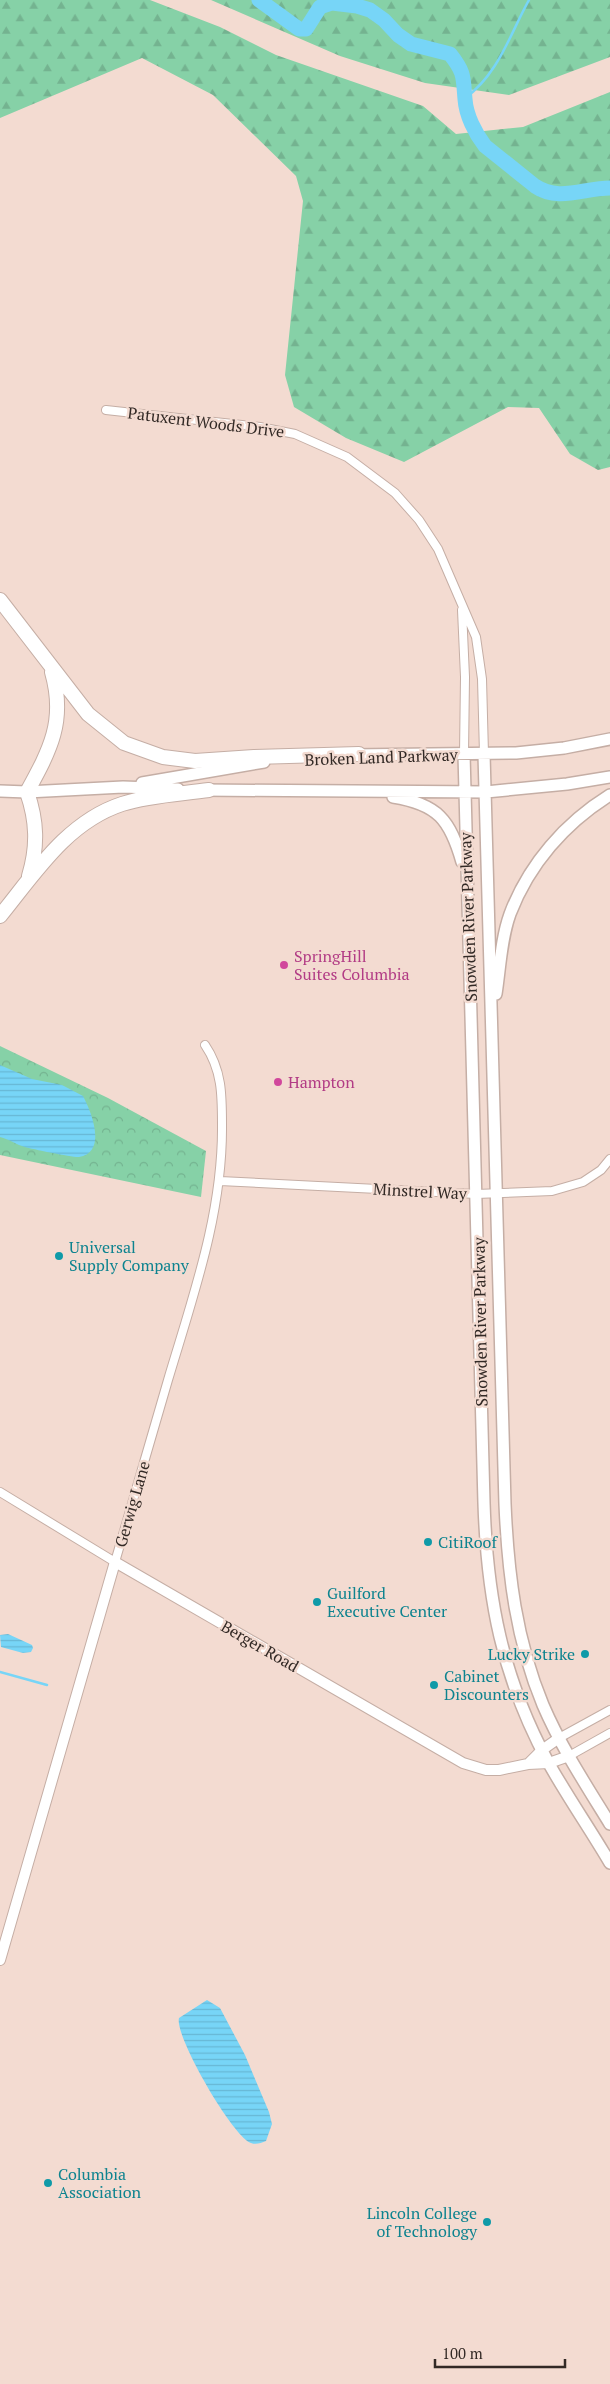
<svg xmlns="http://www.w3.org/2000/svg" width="610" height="2384" viewBox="0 0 610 2384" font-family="'PT Serif',serif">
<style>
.forest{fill:url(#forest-firs)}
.park{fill:url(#park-crowns)}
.water{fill:url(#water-rules)}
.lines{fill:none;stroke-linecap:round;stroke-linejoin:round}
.stream{stroke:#77d5f7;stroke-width:2.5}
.river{stroke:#77d5f7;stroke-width:15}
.street-casing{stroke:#c5aea5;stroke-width:10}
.secondary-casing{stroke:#c5aea5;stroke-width:12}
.primary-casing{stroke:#c5aea5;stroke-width:14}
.highway-casing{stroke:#c5aea5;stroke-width:16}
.street{stroke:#fff;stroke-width:8}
.secondary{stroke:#fff;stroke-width:10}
.primary{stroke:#fff;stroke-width:11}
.highway{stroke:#fff;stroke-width:14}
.hotel-dot{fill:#d1479c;stroke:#f3dbd1;stroke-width:2}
.culture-dot{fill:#0f9aa8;stroke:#f3dbd1;stroke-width:2}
.labels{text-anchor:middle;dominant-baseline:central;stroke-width:5;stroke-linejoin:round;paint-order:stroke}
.street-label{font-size:16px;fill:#322925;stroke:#f3dbd1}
.hotel-label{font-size:16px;fill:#b23c85;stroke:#f3dbd1;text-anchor:start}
.culture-label{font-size:16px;fill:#0d838f;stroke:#f3dbd1;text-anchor:start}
</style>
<defs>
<pattern id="forest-firs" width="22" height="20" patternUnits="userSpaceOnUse" patternTransform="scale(1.25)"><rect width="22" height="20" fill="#86d1a7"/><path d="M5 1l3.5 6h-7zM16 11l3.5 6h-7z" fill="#74b390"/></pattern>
<pattern id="park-crowns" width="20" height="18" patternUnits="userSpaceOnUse" patternTransform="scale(1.25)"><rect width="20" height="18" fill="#86d1a7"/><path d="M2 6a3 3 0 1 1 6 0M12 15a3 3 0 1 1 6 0" fill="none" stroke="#74b390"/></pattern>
<pattern id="water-rules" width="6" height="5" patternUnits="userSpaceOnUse" patternTransform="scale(1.25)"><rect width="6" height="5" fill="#77d5f7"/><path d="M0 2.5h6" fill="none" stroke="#67b7d4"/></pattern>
</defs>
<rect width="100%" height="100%" fill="#f3dbd1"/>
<path class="forest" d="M0 0H150L220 27 276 55 423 106 456 134 523 127 610 92V467L598 470 570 454 539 408 508 407 404 462 346 438 294 407 285 375 303 201 296 176 213 95 142 58 0 118Z
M211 0H610V57L509 95 425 83 340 56Z"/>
<path class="park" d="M0 1046 108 1098 206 1151 201 1197 0 1155Z"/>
<path class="water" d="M0 1065 32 1079 62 1085 83 1096C91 1111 108 1152 79 1157 75 1158 32 1149 25 1147 17 1145 9 1139 0 1137Z
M8 1634 32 1645 33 1648 31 1652 23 1653 1 1647 0 1635Z
M207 2000 220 2008 245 2055 269 2112 272 2124 266 2141C261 2143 256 2145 251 2143 232 2136 174 2035 179 2018Z"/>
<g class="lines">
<path class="stream" d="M465 98C498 75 510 34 529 0
M0 1672 47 1685"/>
<path class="river" d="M259 0 299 29H306L320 7 332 3 357 6 370 10 384 20 398 35 411 44 450 54C465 73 463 77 465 99 466 115 475 133 485 146L535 186C558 202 584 188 610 188"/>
<g class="street-casing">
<path id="street" d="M106 410 260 427 295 434 347 457 395 493 419 520 438 549 476 637 482 679 484 754
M462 610 465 677 464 754
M220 1181 476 1194 552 1191 583 1182 601 1170 610 1159
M0 1492 115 1562C133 1501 150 1441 168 1380 193 1296 223 1213 222 1124 222 1095 222 1070 205 1045
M559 1738 610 1710
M569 1756 610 1733"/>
</g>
<g class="secondary-casing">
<path id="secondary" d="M528 1764 542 1750 559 1738
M0 1960 115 1562 463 1763 486 1770H499L528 1764 549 1763 569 1756"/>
</g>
<g class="primary-casing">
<path id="primary" d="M464 754 484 1503C487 1598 502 1677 548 1762 567 1796 590 1829 610 1863
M484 754 505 1504C508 1574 516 1640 543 1705 561 1747 586 1785 610 1824
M352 755 516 753 564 748 610 739
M142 783 264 762
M202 790 486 792 567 784 610 777
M0 791 27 792 123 787 178 789
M393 797C438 804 450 820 462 862
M496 994C500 968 501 939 510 914 529 864 565 823 610 795"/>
</g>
<g class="highway-casing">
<path id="highway" d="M0 600 88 714 124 743 163 757 195 761 254 757 359 754
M29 876C38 846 37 821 27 792 50 750 66 721 52 672
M0 916C35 873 67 822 122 804 150 795 181 794 209 790"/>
</g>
<use href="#street" class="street"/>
<use href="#secondary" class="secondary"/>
<use href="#primary" class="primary"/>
<use href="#highway" class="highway"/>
</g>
<g class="hotel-dot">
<circle cx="284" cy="965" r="5"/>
<circle cx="278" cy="1082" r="5"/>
</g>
<g class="culture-dot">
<circle cx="59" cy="1256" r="5"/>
<circle cx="428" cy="1542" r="5"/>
<circle cx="317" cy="1602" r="5"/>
<circle cx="585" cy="1654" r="5"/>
<circle cx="434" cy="1685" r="5"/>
<circle cx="48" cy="2183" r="5"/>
<circle cx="487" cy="2222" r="5"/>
</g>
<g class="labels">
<g class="street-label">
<text transform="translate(206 422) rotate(7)">Patuxent Woods Drive</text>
<text transform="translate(381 757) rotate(-2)">Broken Land Parkway</text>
<text transform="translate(468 917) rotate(-92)">Snowden River Parkway</text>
<text transform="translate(420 1191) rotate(3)">Minstrel Way</text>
<text transform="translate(480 1322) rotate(-91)">Snowden River Parkway</text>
<text transform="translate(132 1504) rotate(-74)">Gerwig Lane</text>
<text transform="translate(260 1646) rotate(30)">Berger Road</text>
</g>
<g class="hotel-label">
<text x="294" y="956">SpringHill<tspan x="294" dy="18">Suites Columbia</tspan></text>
<text x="288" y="1082">Hampton</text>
</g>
<g class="culture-label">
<text x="69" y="1247">Universal<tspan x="69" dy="18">Supply Company</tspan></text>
<text x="438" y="1542">CitiRoof</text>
<text x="327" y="1593">Guilford<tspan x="327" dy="18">Executive Center</tspan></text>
<text x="575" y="1654" text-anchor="end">Lucky Strike</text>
<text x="444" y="1676">Cabinet<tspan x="444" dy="18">Discounters</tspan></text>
<text x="58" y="2174">Columbia<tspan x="58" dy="18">Association</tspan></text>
<text x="477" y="2213" text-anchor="end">Lincoln College<tspan x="477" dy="18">of Technology</tspan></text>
</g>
</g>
<path d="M435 2359v8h130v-8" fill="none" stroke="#322925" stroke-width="2.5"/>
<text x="442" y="2359" font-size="15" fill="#322925" stroke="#f3dbd1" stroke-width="4" paint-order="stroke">100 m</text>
</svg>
